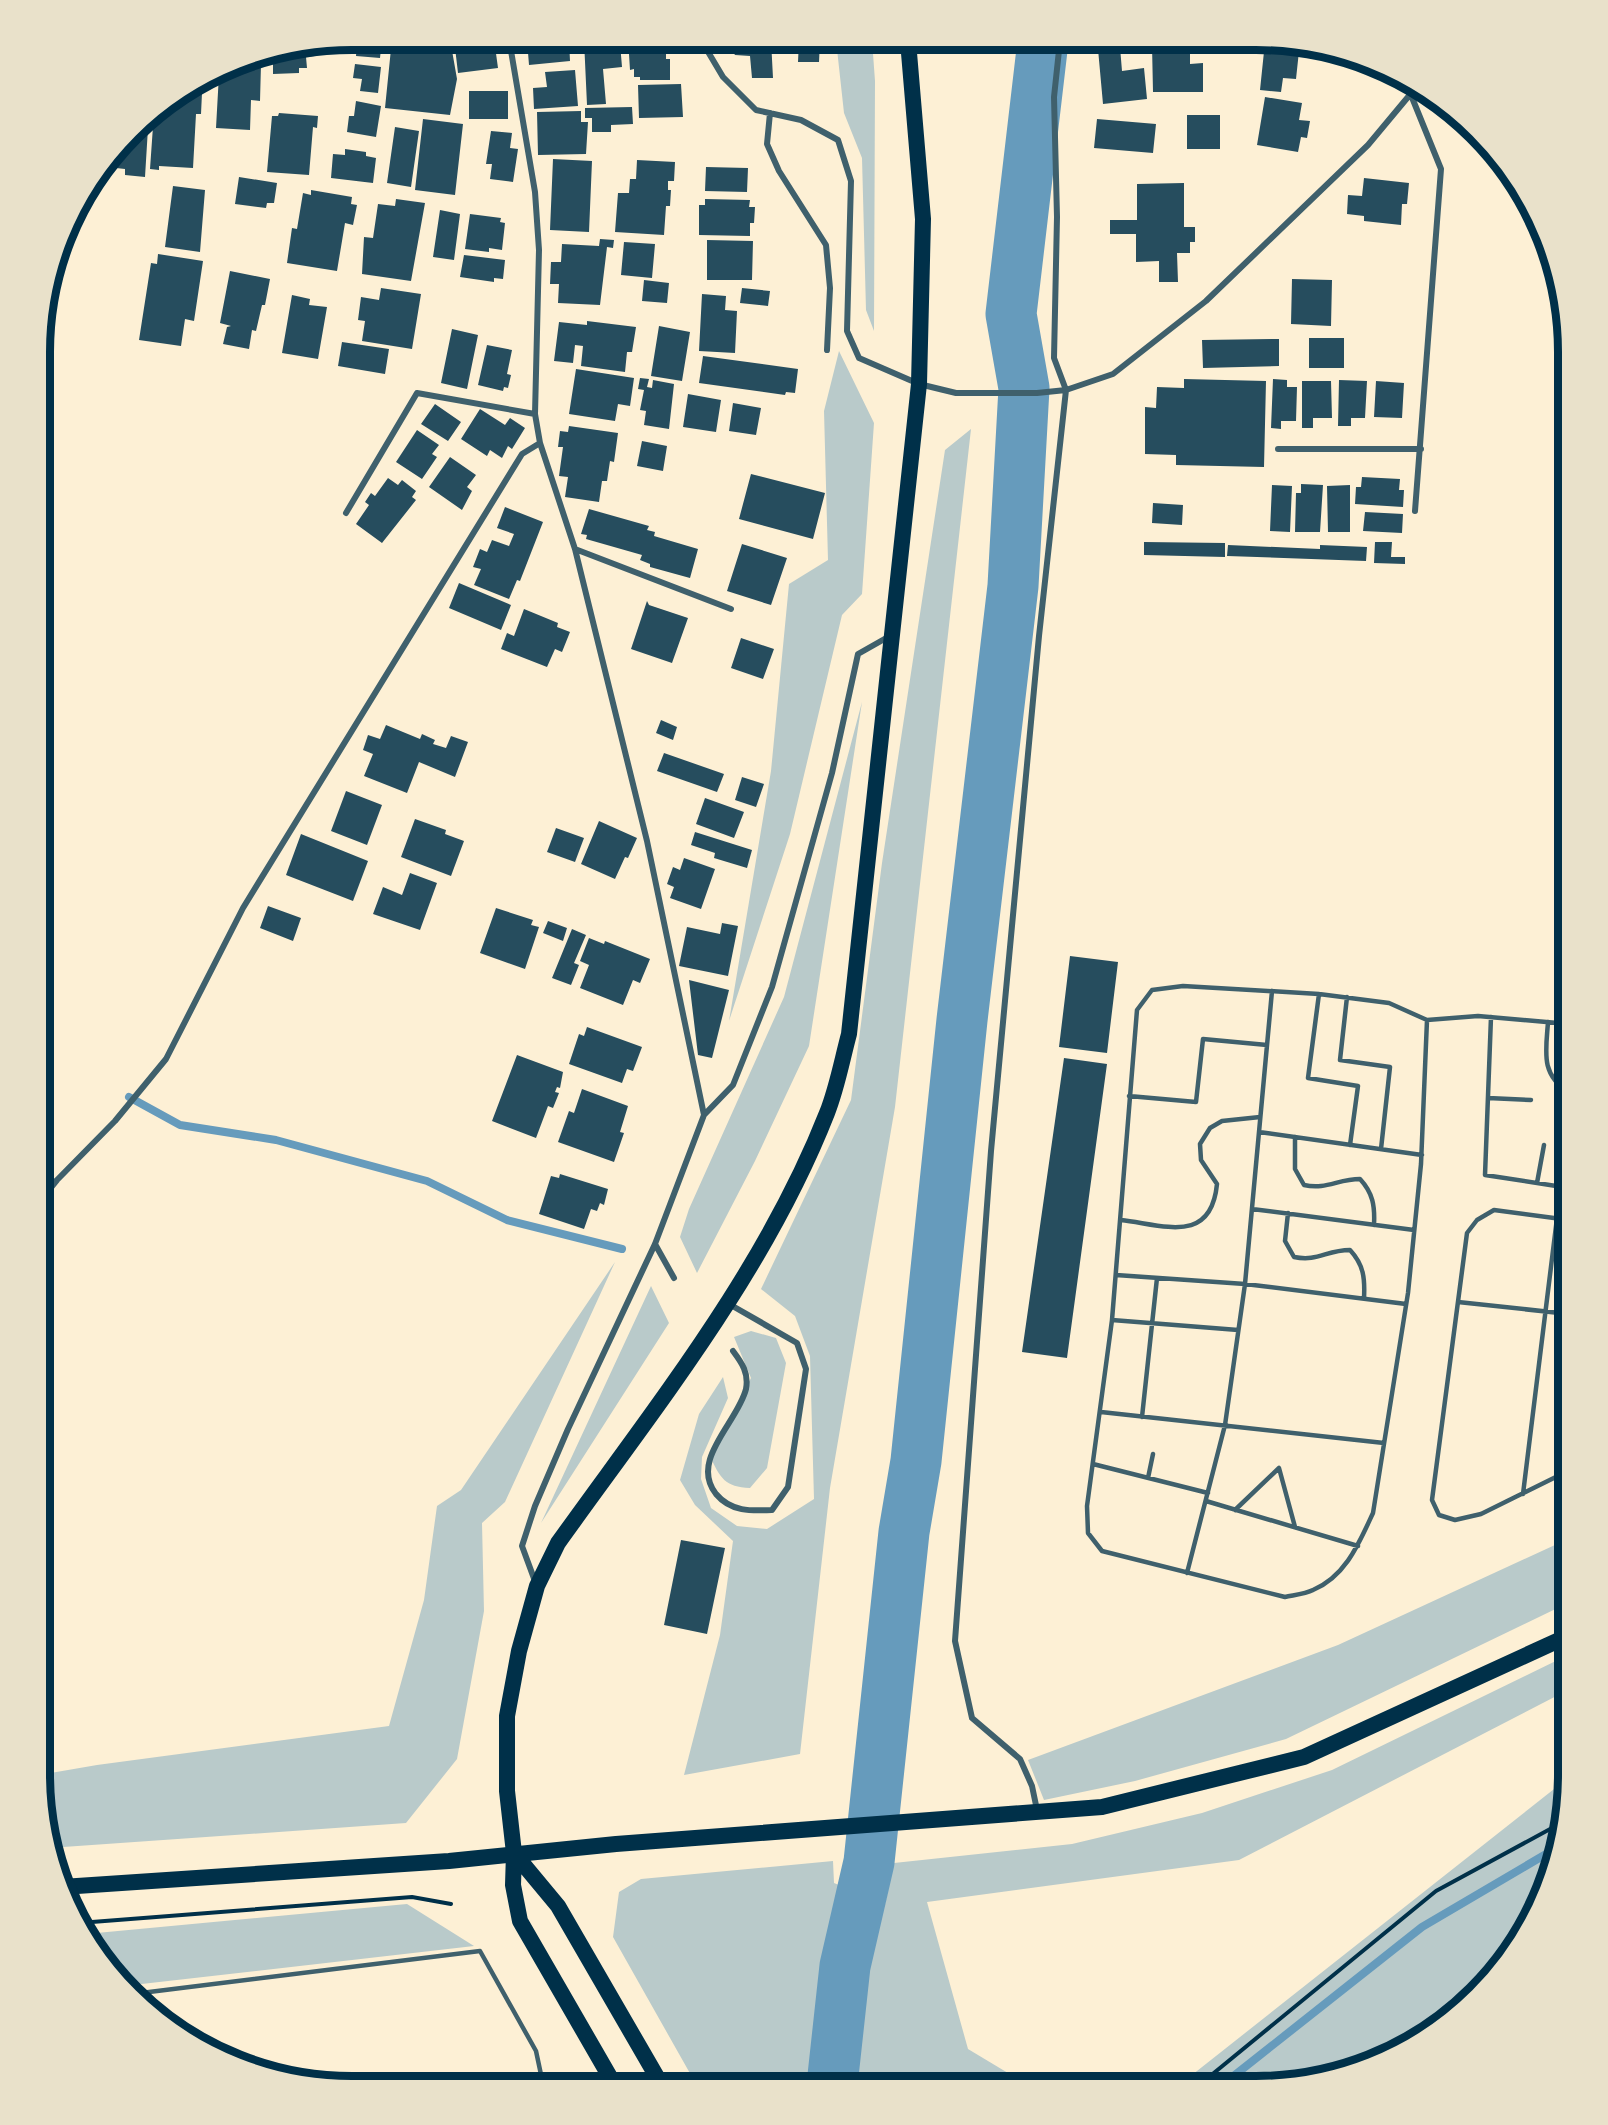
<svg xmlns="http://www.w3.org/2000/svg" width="1608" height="2125" viewBox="0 0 1608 2125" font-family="Barlow,sans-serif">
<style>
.green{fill:#b9caca}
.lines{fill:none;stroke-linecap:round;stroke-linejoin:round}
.stream{stroke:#669bbc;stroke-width:8}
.river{stroke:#669bbc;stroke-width:51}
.building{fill:#264d5e}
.path{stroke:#003049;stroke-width:4}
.service{stroke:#3f606c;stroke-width:4.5}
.minor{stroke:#3f606c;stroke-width:6}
.trunk{stroke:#003049;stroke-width:16}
.rim{fill:none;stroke:#003049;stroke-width:8}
</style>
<rect width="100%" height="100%" fill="#fdf0d5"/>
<path class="green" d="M836 40H872L875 81 874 331 866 310 862 158 844 113Z
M839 351 874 423 862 594 842 615 790 834 729 1021 771 771 789 584 828 560 824 411Z
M971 429 895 1107 830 1488 800 1754 684 1775 720 1635 733 1541 695 1505 680 1480 699 1414 723 1377 728 1398 702 1457 701 1479 711 1508 737 1526 767 1529 814 1499 810 1356 795 1316 761 1289 851 1100 882 863 945 450Z
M862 702 809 1046 755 1161 697 1273 680 1237 689 1209 784 997Z
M615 1262 505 1502 482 1523 484 1611 457 1759 406 1823 49 1848 39 1775 97 1765 389 1726 424 1600 437 1506 461 1490Z
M651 1286 669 1323 541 1523Z
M751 1331 776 1338 786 1363 767 1468 750 1488C725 1487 720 1478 710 1456L751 1378 734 1337Z
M1568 1539V1603L1286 1739 1135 1781 1044 1800 1028 1760 1338 1645Z
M1568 1655V1690L1239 1860 927 1902 968 2049 1028 2085 696 2084 613 1937 619 1892 641 1879 833 1861 834 1883 885 1904 894 1863 1072 1844 1202 1813 1332 1770Z
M1568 1778V1794L1553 1874 1517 1947 1463 2008 1395 2054 1337 2075 1257 2086H1178Z
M407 1904 474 1946 124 1986 117 1980 86 1934Z"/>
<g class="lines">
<path class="stream" d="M129 1097 180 1125 276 1140 427 1181 507 1220 622 1249
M1221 2086 1422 1927 1558 1847"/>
<path class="river" d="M832 2085 845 1966 869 1862 904 1532 916 1461 962 1020 1013 586 1024 388 1011 314 1043 41"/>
</g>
<path class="building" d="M376 39H382L380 58 356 56 357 41 375 43Z
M392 39H450L457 79 450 115 385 108Z
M454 39H494L498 68 458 73Z
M527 40H569L570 61 529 65Z
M584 40H616V43H620L622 67 603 69 606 104 587 105Z
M636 40H675V50L636 48Z
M725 40H771L773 78H752L750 56 735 55Z
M799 40H820L819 62H798Z
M1265 42H1292L1291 50 1299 51 1296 79 1283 78 1281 92 1260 90Z
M1190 44V64L1203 63V92H1153L1152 45Z
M316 45V56L306 57 307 68H299V73L273 74V52Z
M1120 47 1122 71 1144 68 1147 99 1103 104 1098 49Z
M666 53V59H670V80H640V77H634V69L630 70 629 54Z
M239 62 261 64 260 101 251 100 250 130 216 128 219 74 234 72 235 65Z
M355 64 381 67 378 93 360 91 362 79 353 78Z
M575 70 578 106 534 109 533 88 547 87 545 72Z
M681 84 683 117 639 118 638 85Z
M469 91H508V119H469Z
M187 92 202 93 201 114H196L193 168 159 166V170L150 169 154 112Z
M1265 97 1302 103 1299 120 1310 121 1307 138 1301 137 1298 152 1257 145Z
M356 101 381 106 376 137 347 132 349 116H354Z
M632 107 633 124 611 125V132H592V118H585V108Z
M581 111V122H588L586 154 538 155 537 112Z
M279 113 318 116 317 128 313 127 309 175 267 172 272 116H278Z
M1187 115H1220V149H1187Z
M423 119 463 124 455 195 415 190Z
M1097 119 1156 124 1153 153 1094 148Z
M136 127 148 128 145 177 125 175V169L116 168 117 158H111Z
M395 127 419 131 411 187 387 183Z
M491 131 512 133 510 148 518 149 513 182 490 179 492 164H486Z
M345 149 366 152V156L376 158 373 183 331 178 333 154 345 155Z
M553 159 592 161 589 232 550 230Z
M637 160 675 162 674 181H668V190H671L670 206H666L664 235 615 232 618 193H629L630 179H636Z
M706 167 748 168 747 192 705 191Z
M239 177 277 183 274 203H267L266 208 235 204Z
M1364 178 1409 183 1407 204H1402L1401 225 1364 221V216L1347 214 1348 195 1362 196Z
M1184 183V227H1195V242H1190V253H1177L1178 282H1159V261L1136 262V234H1110V220H1137V184Z
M173 186 205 190 200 252 165 247Z
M311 190 352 197 351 204 357 205 353 225 345 223 337 271 287 263 292 228 297 229 303 193 311 195Z
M396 199 425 203 411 281 362 274 364 237 373 238 378 204 395 206Z
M705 199 750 200 749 207H755L754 223H750V236L699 235V205H705Z
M440 210 460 214 454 260 433 257Z
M470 214 501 218 500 222 505 223 502 250 489 248V252L465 249Z
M600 239 614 240 613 248 607 247 600 305 558 303 559 284H550L551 262H561L562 244 599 246Z
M707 240 753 241 752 280H707Z
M624 242 655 244 652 278 621 275Z
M158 254 203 261 194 321 185 319 181 346 139 340 151 263 157 264Z
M464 255 505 260 503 279 494 278V282L460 277Z
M230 271 270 279 265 305H262L256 331 252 330 249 349 223 344 227 327 231 326 220 323Z
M1292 279 1332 280 1331 326 1291 324Z
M644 280 669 283 667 303 642 301Z
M381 288 421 294 412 349 362 341 365 321 358 320 361 297 379 300Z
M742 288 770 291 768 306 740 303Z
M702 294 726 296 725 310 737 311 735 353 699 351Z
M292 295 310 299 309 305 327 307 318 359 282 353Z
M587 321 636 327 632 352H627L625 372 581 366 583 346 575 345 573 363 554 361 559 322 587 325Z
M659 326 690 332 682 381 651 376Z
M452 329 478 335 467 389 441 383Z
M1309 338H1344V368H1309Z
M1279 339V366L1203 368 1202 340Z
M342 342 389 349 385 374 338 366Z
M487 345 512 350 507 374 511 375 508 388 504 387 503 391 478 385Z
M703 356 798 369 795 393 786 392 785 395 699 383Z
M576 369 634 378 630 406 618 404 615 421 569 414Z
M640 378 649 379 647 387 652 388 653 380 674 384 669 429 644 425 646 411 640 410 644 390 638 389Z
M1184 379 1266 381 1264 467 1176 465V455L1145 454V407L1156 408 1157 387 1184 388Z
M1273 379 1287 380V387H1297L1296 421H1281V429L1271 428Z
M1339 380 1367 381 1365 418H1351V426H1338Z
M1302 381H1331L1332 418H1313V428H1302Z
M1376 381 1404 383 1402 418 1374 417Z
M688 394 721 400 716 432 683 427Z
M733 403 761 408 756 435 729 431Z
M435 404 461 422 448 441 421 424Z
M480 409 505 425 510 418 525 428 512 449 508 446 502 458 490 450 487 456 461 439Z
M569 426 618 433 614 462 610 461 607 481H602L599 502 565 497 568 477 559 476 563 447H558L560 431 568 432Z
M417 430 439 445 432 454 437 457 422 479 396 462Z
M642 441 667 446 663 471 637 466Z
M450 457 476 475 467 487 472 491 462 510 429 487Z
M751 474 825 493 813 539 739 519Z
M1362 477 1400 479 1399 490H1404L1403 507 1355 504 1356 487H1361Z
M388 478 398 485 402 480 416 491 412 497 416 500 382 543 356 524 369 505 365 502 371 493 375 496Z
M1301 484 1323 485 1320 532H1295L1296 493H1301Z
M1272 485 1292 486 1290 532 1270 531Z
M1350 485V532H1328L1327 486Z
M1153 503 1183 505 1182 525 1152 523Z
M505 507 543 522 520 581 517 580 509 599 474 585 481 569 473 567 480 549 487 552 492 540 509 546 514 534 497 528Z
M589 509 649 526 647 530 655 532 654 536 698 549 690 578 650 567V564L640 560 642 555 586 539 587 535 581 534Z
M1365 512 1403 514 1402 533 1363 531Z
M1144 542 1225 543V557L1144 555Z
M1375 542H1392L1391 557H1405V564L1374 563Z
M742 544 787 558 771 605 727 591Z
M1228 545 1320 549V545L1367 547 1366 561 1227 556Z
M459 583 511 605 501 630 449 608Z
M647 601 649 605 688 618 672 663 631 649Z
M524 609 558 623 557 627 570 632 562 652 555 649 547 667 501 649 507 633 514 636Z
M741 638 774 649 763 679 731 668Z
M661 720 677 727 673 740 656 733Z
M386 725 420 739 422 734 435 740 433 744 446 748 451 736 468 742 455 777 419 762 407 793 364 776 373 754 363 750 368 735 380 739Z
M664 753 724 774 717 792 657 771Z
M742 777 764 784 756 807 735 800Z
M346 791 382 805 367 845 331 831Z
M705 798 744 812 734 838 696 824Z
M415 819 446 830 445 834 464 841 451 876 401 857Z
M599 821 637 838 628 858 625 857 615 879 581 864Z
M556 828 584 838 575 862 547 852Z
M695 832 752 850 747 868 714 858 715 853 691 845Z
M301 834 368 861 353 901 286 875Z
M684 858 715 869 701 909 670 898 674 887 667 884 673 867 680 870Z
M410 873 437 883 420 930 373 914 383 887 402 895Z
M268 906 301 918 293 941 260 928Z
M496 908 533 920 531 925 539 927 525 969 480 953Z
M548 921 567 928 563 941 543 933Z
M722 923 738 926 728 976 679 966 687 927 720 934Z
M572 929 586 935 574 963 579 965 571 985 552 978Z
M589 938 604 944 605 941 650 959 640 983 633 980 623 1005 580 988 589 965 580 961Z
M1070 956 1118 962 1107 1053 1059 1047Z
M689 980 729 990 712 1058 698 1055Z
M587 1027 642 1047 633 1071 627 1069 622 1083 569 1064 579 1034 584 1036Z
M517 1055 563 1072 560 1088 557 1087 555 1092 559 1093 553 1108 548 1106 536 1138 492 1121Z
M1064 1058 1107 1064 1067 1358 1022 1352Z
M582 1089 628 1106 620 1132 624 1133 614 1162 558 1142 569 1111 574 1113Z
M560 1174 608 1189 604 1205 600 1203 597 1211 591 1209 584 1229 539 1214 551 1176 559 1178Z
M681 1540 725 1548 707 1634 664 1625Z"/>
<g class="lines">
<path class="path" d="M79 1923 412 1897 451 1904
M1198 2086 1436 1891 1563 1822"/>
<path class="service" d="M1319 994 1308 1078 1358 1086 1350 1145
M1347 997 1340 1060 1390 1067 1381 1149
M1491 1017 1485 1175 1569 1188
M1427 1020 1421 1164 1408 1293 1373 1513C1359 1543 1346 1576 1313 1590 1305 1594 1294 1595 1285 1597L1102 1551 1088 1533 1087 1506 1112 1320 1137 1010 1152 990 1183 986 1319 994 1389 1003 1427 1020 1478 1016 1569 1024
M1548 1022C1546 1051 1540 1075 1569 1092
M1129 1096 1196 1102 1203 1039 1267 1045
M1488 1098 1531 1100
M1259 1132 1422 1155
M1295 1137V1169L1304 1185C1326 1190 1338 1179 1360 1179 1373 1193 1375 1206 1374 1225
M1537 1183 1544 1145
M1252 1209 1414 1230
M1288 1213 1285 1241 1294 1257C1318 1262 1326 1250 1350 1250 1364 1265 1365 1279 1364 1298
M1121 1220C1164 1225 1211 1245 1217 1184L1201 1160 1200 1144 1210 1128 1222 1121 1260 1117
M1116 1275 1245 1284 1406 1304
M1458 1302 1569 1314
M1112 1320 1238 1330
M1101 1412 1384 1443
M1142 1417 1157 1278
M1093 1464 1208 1493
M1568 1471 1481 1514 1455 1520 1439 1515 1432 1500 1467 1233 1477 1220 1494 1210 1569 1220
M1148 1478 1153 1454
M1523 1494 1557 1218
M1206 1501 1358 1546
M1235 1510 1279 1468 1295 1527
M1187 1573 1225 1425 1245 1284 1272 991
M133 1994 480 1951 536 2051 543 2084"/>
<path class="minor" d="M509 39 535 192 539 250 535 414 540 443 575 549 647 841 704 1115
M701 40 723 77 756 110 801 120 838 140 851 181 847 331 859 358 919 384 956 393H1037L1066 390 1113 374 1206 301 1368 145 1418 85
M1411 95 1441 169 1415 511
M770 113 767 144 779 171 826 245 830 288 827 350
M1278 449H1421
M346 513 417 393 535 414
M575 549 731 609
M40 1201 57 1180 115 1121 166 1059 243 908 522 454 540 443
M655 1244 674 1278
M729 1304 797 1343 806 1369 788 1487 772 1510C751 1511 731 1512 716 1494 689 1460 738 1422 746 1389 749 1373 742 1363 733 1351
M536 1584 522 1546 535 1506 568 1429 655 1244 704 1115 733 1085 772 987 832 773 858 654 888 637
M1037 1810 1032 1786 1020 1759 972 1718 955 1641 991 1151 1039 636 1066 390 1054 358 1057 217 1054 97 1060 41"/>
<path class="trunk" d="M514 1853 558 1906 661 2084
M62 1887 449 1861 616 1844 1102 1807 1304 1757 1568 1636
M614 2084 520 1921 513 1885 514 1853 507 1791V1716L519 1651 537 1586 558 1543C656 1406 765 1271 827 1113 837 1088 842 1060 849 1034L919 384 923 219 908 41"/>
</g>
<path d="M0 0H1608V2125H0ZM352 50H1256A302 302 0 0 1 1558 352V1774A302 302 0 0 1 1256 2076H352A302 302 0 0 1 50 1774V352A302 302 0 0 1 352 50Z" fill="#e9e1ca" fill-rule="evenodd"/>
<path class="rim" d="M352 50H1256A302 302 0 0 1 1558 352V1774A302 302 0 0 1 1256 2076H352A302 302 0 0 1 50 1774V352A302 302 0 0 1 352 50Z"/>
</svg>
